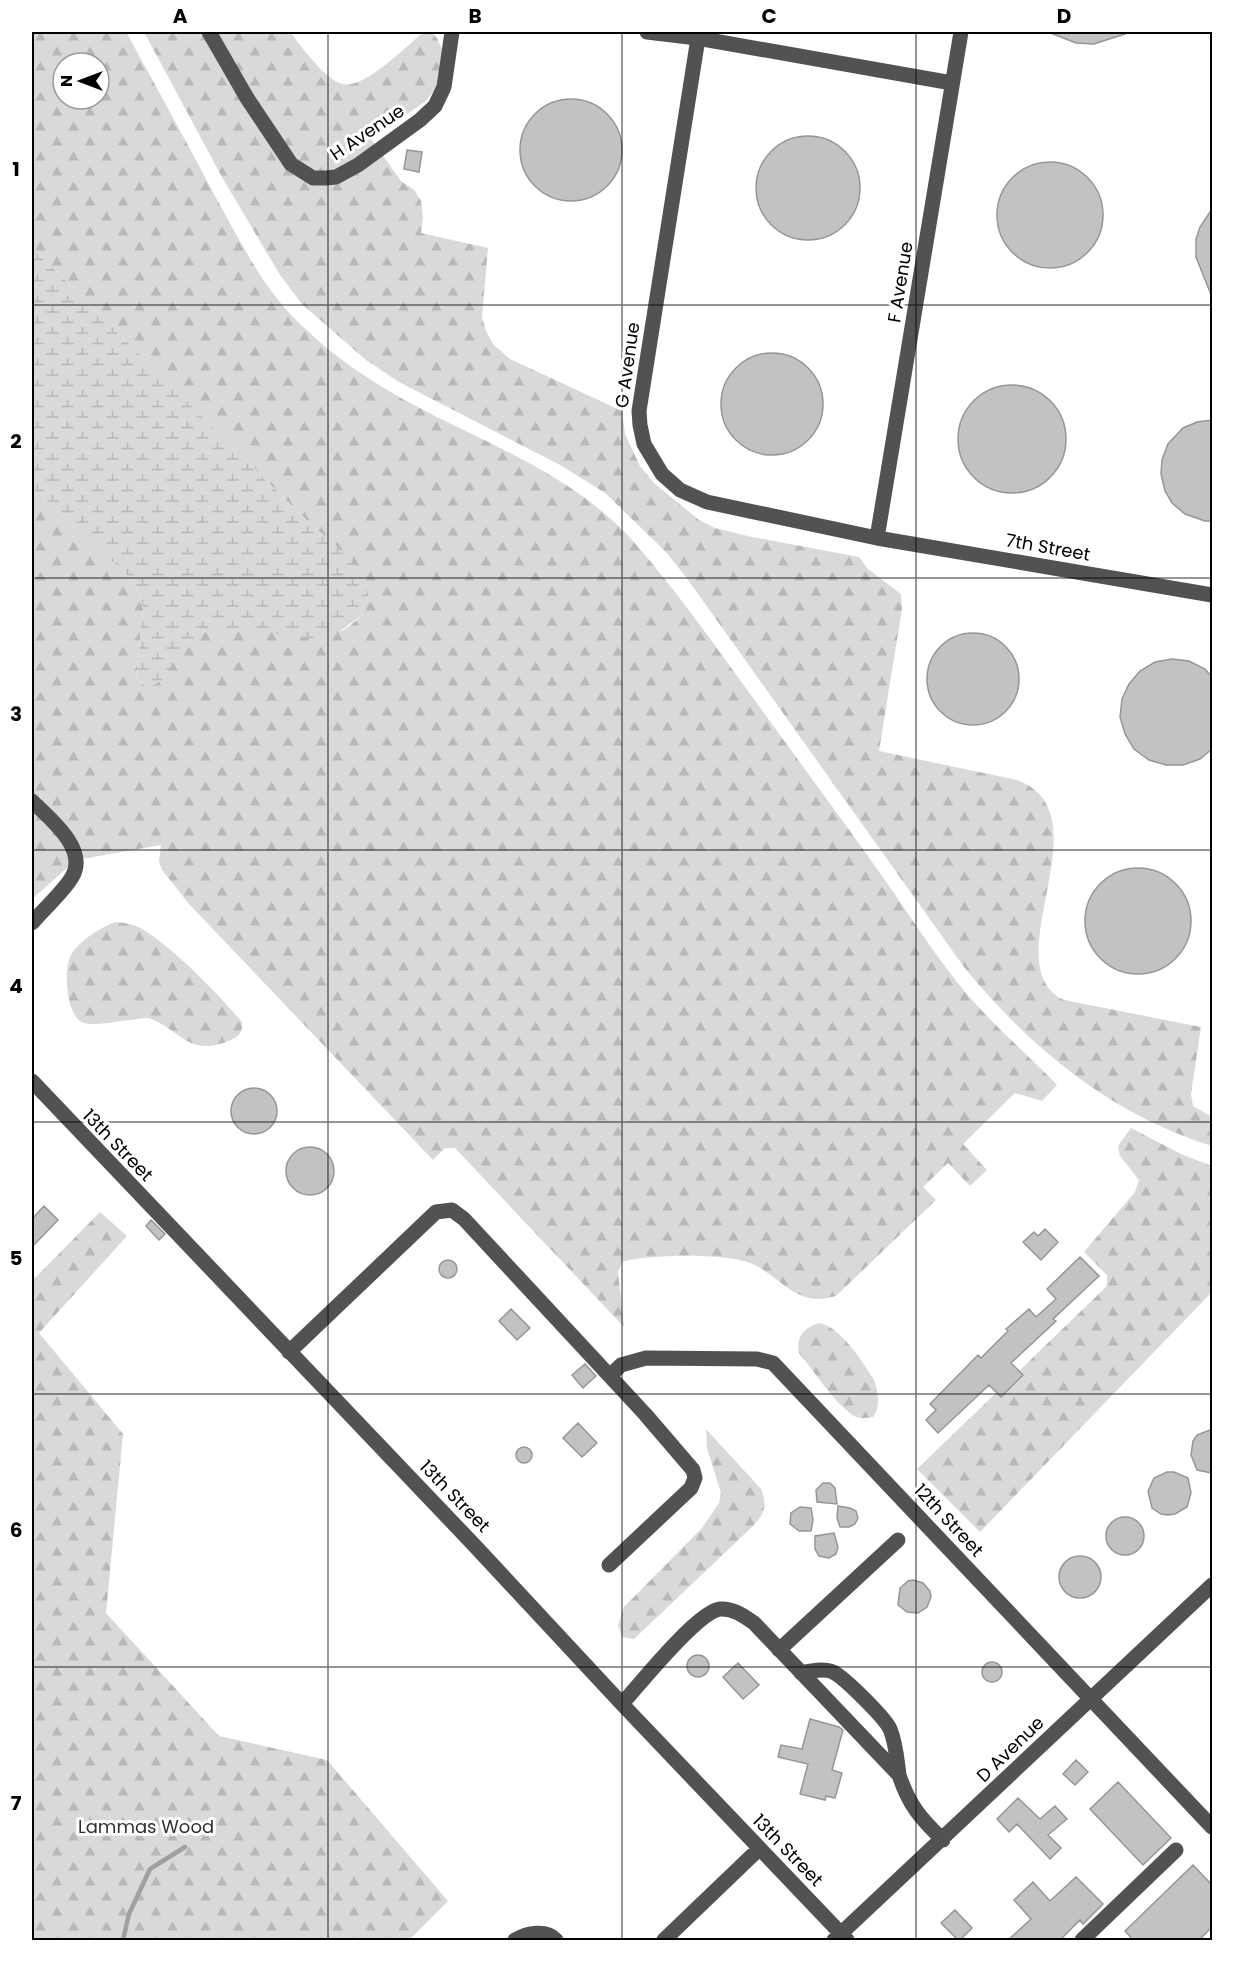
<svg xmlns="http://www.w3.org/2000/svg" width="1244" height="1972" viewBox="0 0 1244 1972" font-family="Poppins,sans-serif">
<style>
.forest{fill:url(#forest-firs);fill-rule:evenodd}
.wetland{fill:url(#wetland-marsh)}
.lines{fill:none;stroke-linecap:round;stroke-linejoin:round}
.stream{stroke:#a0a0a0;stroke-width:4.5}
.building{fill:#c2c2c2;stroke:#969696;stroke-width:1.5}
.minor{stroke:#525252;stroke-width:15}
.grid{fill:none;stroke:#000;stroke-width:1.5;stroke-opacity:0.55}
.labels{text-anchor:middle;dominant-baseline:central;stroke-width:6;stroke-linejoin:round;paint-order:stroke}
.street-label{font-size:18px;fill:#000;stroke:#fff}
.park-label{font-size:18px;fill:#303030;stroke:#fff}
.neatline{fill:none;stroke:#000;stroke-width:2}
.grid-label{font-size:20px;text-anchor:middle;font-weight:bold;fill:#000}
</style>
<defs>
<pattern id="forest-firs" width="22" height="20" patternUnits="userSpaceOnUse" patternTransform="scale(1.5)"><rect width="22" height="20" fill="#d9d9d9"/><path d="M5 1l3.5 6h-7zM16 11l3.5 6h-7z" fill="#b8b8b8"/></pattern>
<pattern id="wetland-marsh" width="20" height="14" patternUnits="userSpaceOnUse" patternTransform="scale(1.5)"><rect width="20" height="14" fill="#d9d9d9"/><path d="M1 5h8M5 5V1M11 12h8M15 12V8" fill="none" stroke="#b8b8b8"/></pattern>
</defs>
<rect width="100%" height="100%" fill="#fff"/>
<path class="forest" d="M32 32H126C156 86 186 141 215 196 238 237 260 283 293 317 314 338 340 360 365 376 453 435 560 460 633 541 676 590 713 643 751 695 795 756 839 815 882 876 907 911 930 948 957 982 986 1019 1024 1051 1057 1085L1042 1101 1015 1093 963 1144 987 1170 970 1186 948 1163 923 1187 936 1200 836 1296C831 1297 824 1299 818 1299 791 1299 774 1272 750 1263 725 1253 647 1254 622 1262L618 1272 624 1327 455 1148H445L433 1160 189 904 162 870 159 861 161 845 76 860 32 899V488L42 496 131 579 140 595 143 609 136 679 162 680C171 666 179 650 192 639 230 609 294 648 337 633 347 630 355 621 363 614L339 549 301 515 33 248 32 249ZM63 63H99V99H63Z
M144 32H290C301 46 325 80 343 84 365 89 406 46 424 32H431L437 38 444 54 438 85 426 101 371 139 401 181 414 190 421 201 423 218 421 233 488 248 482 317 486 331 493 344 510 359 622 411 625 434 640 466 654 483 699 520 715 528 747 536 859 557 868 569 901 594 902 609 879 751 1017 780C1103 812 1004 947 1053 993 1056 996 1060 998 1064 1000L1201 1027 1191 1094 1193 1106 1212 1117V1146C1112 1115 1030 1048 964 967L686 577 665 551 605 493 562 466 399 382 366 360 302 304 280 275 223 179Z
M115 922C125 923 134 924 142 929 175 949 217 993 242 1022 243 1031 240 1036 231 1040 188 1058 183 1031 149 1018 133 1018 97 1027 84 1023 66 1018 63 969 71 955 80 940 100 928 115 922Z
M1131 1128 1181 1154 1212 1166V1292L980 1532 917 1469 1107 1286V1275L1084 1252 1135 1192 1139 1180 1120 1156 1118 1146Z
M100 1212 127 1236 39 1333 123 1434 106 1613 219 1736 327 1760 448 1901 409 1940H32V1278L36 1277Z
M819 1323C841 1327 861 1360 873 1378 878 1388 881 1408 873 1417 866 1418 860 1419 854 1416 837 1406 813 1370 799 1353 795 1337 805 1327 819 1323Z
M706 1429 761 1489C768 1507 764 1515 751 1528L634 1639 622 1637 618 1625 624 1607 702 1528 719 1503 721 1493 707 1448Z"/>
<path class="wetland" d="M33 248 301 515 339 549 356 566 366 583 369 601 363 614 338 633 325 638H311L243 629 205 631 192 640 178 656 162 680 152 686H141L136 679 143 609 140 595 131 579 42 496 32 488Z"/>
<g class="lines">
<path class="stream" d="M123 1940 129 1914 150 1869 185 1847"/>
</g>
<path class="building" d="M1048 32H1124L1125 34 1094 44 1076 43Z
M520 150a51 51 0 1 1 102 0a51 51 0 1 1-102 0Z
M756 188a52 52 0 1 1 104 0a52 52 0 1 1-104 0Z
M407 150 422 152 419 172 404 169Z
M997 215a53 53 0 1 1 106 0a53 53 0 1 1-106 0Z
M1212 209V297L1196 257V239L1200 227Z
M721 404a51 51 0 1 1 102 0a51 51 0 1 1-102 0Z
M958 439a54 54 0 1 1 108 0a54 54 0 1 1-108 0Z
M1212 420V521H1205L1185 514 1172 503 1165 491 1161 474 1162 460 1168 444 1183 428 1197 422Z
M927 679a46 46 0 1 1 92 0a46 46 0 1 1-92 0Z
M1172 659 1189 661 1205 669 1212 677V749L1200 759 1183 765H1166L1149 760 1134 749 1125 734 1120 717 1122 699 1129 684 1140 671 1155 662Z
M1085 921a53 53 0 1 1 106 0a53 53 0 1 1-106 0Z
M231 1111a23 23 0 1 1 46 0a23 23 0 1 1-46 0Z
M286 1171a24 24 0 1 1 48 0a24 24 0 1 1-48 0Z
M44 1206 58 1220 32 1247V1219Z
M151 1220 165 1234 159 1240 146 1226Z
M1045 1229 1058 1242 1041 1260 1023 1242 1034 1232 1038 1236Z
M1080 1257 1099 1276 1053 1319 1056 1321 1011 1363 1023 1375 1001 1397 989 1385 938 1433 926 1420 936 1410 930 1404 978 1355 981 1358 1008 1331 1006 1329 1029 1309 1036 1317 1056 1299 1047 1289Z
M439 1269a9 9 0 1 1 18 0a9 9 0 1 1-18 0Z
M511 1309 530 1328 517 1340 499 1321Z
M585 1364 596 1376 583 1388 572 1375Z
M578 1423 597 1443 582 1457 563 1438Z
M1212 1429V1473L1197 1470 1191 1455 1193 1441 1197 1435Z
M516 1455a8 8 0 1 1 16 0a8 8 0 1 1-16 0Z
M1167 1472H1174L1188 1478 1191 1493 1187 1507 1175 1514 1168 1515 1161 1514 1152 1508 1148 1491 1154 1478Z
M823 1483H830L835 1488 837 1504 817 1502 816 1490Z
M838 1506 850 1508 856 1511 858 1518 855 1524 849 1527H840L837 1518Z
M800 1507 811 1508 813 1520 811 1531H799L790 1524 791 1513Z
M1106 1536a19 19 0 1 1 38 0a19 19 0 1 1-38 0Z
M834 1533 838 1547 836 1554 829 1558 819 1556 815 1549V1536Z
M1059 1577a21 21 0 1 1 42 0a21 21 0 1 1-42 0Z
M913 1580 923 1583 930 1591 931 1597 927 1607 918 1613 907 1612 898 1605 900 1588 908 1581Z
M687 1666a11 11 0 1 1 22 0a11 11 0 1 1-22 0Z
M982 1672a10 10 0 1 1 20 0a10 10 0 1 1-20 0Z
M738 1663 759 1685 743 1699 723 1677Z
M810 1719 839 1727 843 1730 832 1770 842 1773 835 1798 826 1796 825 1800 800 1794 808 1764 778 1757 781 1745 802 1749Z
M1076 1760 1088 1772 1075 1785 1063 1774Z
M1118 1782 1171 1838 1143 1865 1090 1809Z
M1018 1798 1040 1819 1055 1806 1067 1819 1048 1835 1061 1848 1050 1859 1017 1824 1009 1832 997 1819Z
M1193 1865 1212 1885V1927L1198 1941H1134L1125 1931Z
M1076 1877 1103 1904 1083 1924 1080 1920 1059 1941H1007L1031 1919 1014 1900 1033 1882 1050 1901Z
M955 1910 972 1928 959 1941 941 1923Z"/>
<g class="lines">
<path class="minor" d="M209 32 247 98 291 164 313 178H326L336 177 358 165 420 120 435 106 444 87 452 32
M647 32 697 38 952 83
M699 32 639 411 640 425 644 444 662 474 680 490 707 502 877 538 1212 595
M877 538 961 32
M32 801C49 818 89 849 72 877 64 891 43 910 32 923
M32 1081 475 1546 622 1704 847 1940
M289 1352 436 1212 452 1210 464 1219 645 1414 693 1470 695 1478 691 1488 609 1565
M610 1376 621 1365 646 1358 757 1359 773 1363 1212 1827
M779 1650 898 1540
M801 1673C810 1671 824 1668 833 1672 845 1678 885 1718 890 1729 896 1743 897 1760 899 1775
M622 1704C639 1685 697 1612 720 1609 733 1608 744 1616 754 1623L899 1775C909 1805 920 1818 943 1840
M515 1940C527 1933 546 1929 556 1940
M664 1940 759 1849
M834 1940 1212 1585
M1082 1940 1176 1850"/>
</g>
<path class="grid" d="M328 32V1940M622 32V1940M916 32V1940M32 305H1212M32 578H1212M32 850H1212M32 1122H1212M32 1394H1212M32 1667H1212"/>
<g class="labels">
<g class="street-label">
<text transform="translate(367 132) rotate(-34)">H Avenue</text>
<text transform="translate(900 282) rotate(-81)">F Avenue</text>
<text transform="translate(627 365) rotate(-82)">G Avenue</text>
<text transform="translate(1048 547) rotate(10)">7th Street</text>
<text transform="translate(118 1145) rotate(46)">13th Street</text>
<text transform="translate(455 1496) rotate(46)">13th Street</text>
<text transform="translate(949 1520) rotate(47)">12th Street</text>
<text transform="translate(1010 1749) rotate(-44)">D Avenue</text>
<text transform="translate(788 1850) rotate(46)">13th Street</text>
</g>
<g class="park-label">
<text x="146" y="1826">Lammas Wood</text>
</g>
</g>
<rect width="1244" height="1972" fill="none" stroke="#ffffff" stroke-width="66"/>
<g transform="translate(81 81) rotate(270)"><circle r="28" fill="#ffffff" stroke="#999999" stroke-width="1.5"/>
<path d="M0-4.5L10 22L0 15L-10 22Z" fill="#000000"/>
<text y="-9" font-size="16" font-weight="bold" text-anchor="middle" fill="#000000">N</text>
</g>
<rect x="33" y="33" width="1178" height="1906" class="neatline"/>
<g class="grid-label">
<text x="180" y="23">A</text>
<text x="475" y="23">B</text>
<text x="769" y="23">C</text>
<text x="1064" y="23">D</text>
<text x="16" y="176">1</text>
<text x="16" y="448">2</text>
<text x="16" y="721">3</text>
<text x="16" y="993">4</text>
<text x="16" y="1265">5</text>
<text x="16" y="1537">6</text>
<text x="16" y="1810">7</text>
</g>
</svg>
